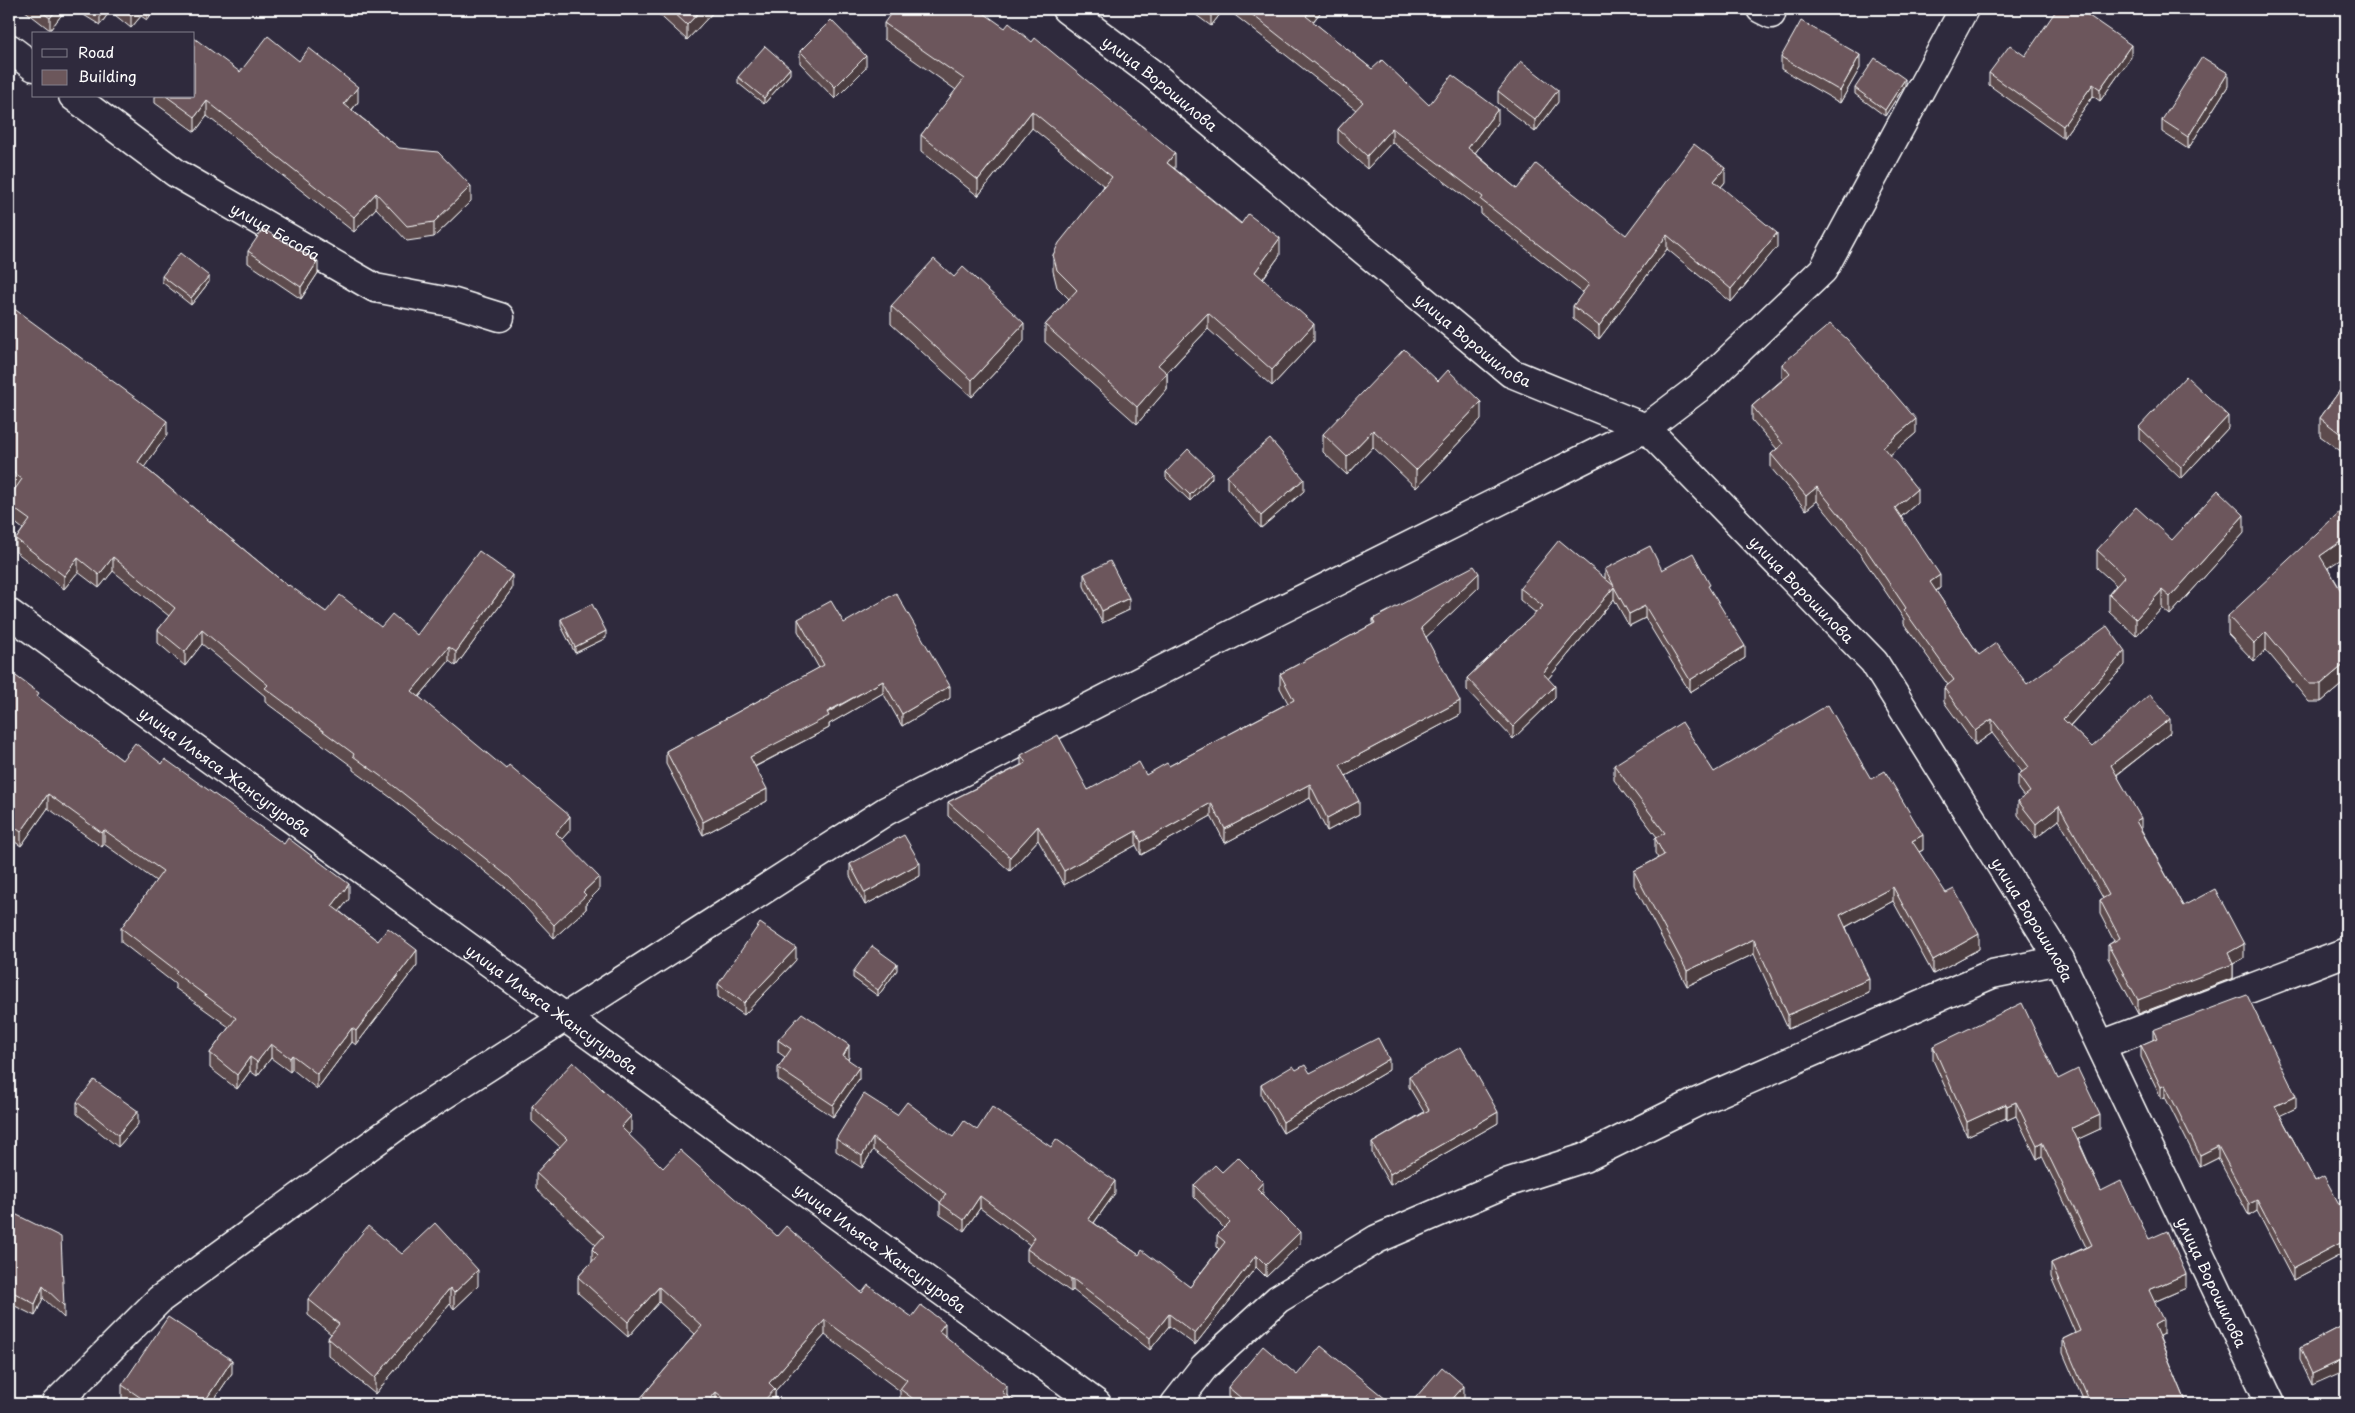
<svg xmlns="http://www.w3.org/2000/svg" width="2355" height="1413" viewBox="0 0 2355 1413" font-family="'Playpen Sans',sans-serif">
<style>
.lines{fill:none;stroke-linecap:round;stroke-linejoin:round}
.minor-casing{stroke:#fff;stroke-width:31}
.minor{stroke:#2f2a3d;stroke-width:28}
.wall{fill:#5d4b4e;stroke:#fff}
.shaded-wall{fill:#4c3d40;stroke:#fff}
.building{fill:#6c575b;stroke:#fff}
.labels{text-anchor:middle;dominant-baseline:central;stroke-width:5;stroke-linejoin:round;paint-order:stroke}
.street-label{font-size:15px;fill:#fff;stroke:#2f2a3d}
</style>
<rect width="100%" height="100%" fill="#2f2a3d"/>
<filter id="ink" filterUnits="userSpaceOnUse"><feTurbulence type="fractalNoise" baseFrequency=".02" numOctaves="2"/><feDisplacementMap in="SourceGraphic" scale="10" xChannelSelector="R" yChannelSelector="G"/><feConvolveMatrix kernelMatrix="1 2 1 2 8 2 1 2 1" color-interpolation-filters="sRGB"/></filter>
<g filter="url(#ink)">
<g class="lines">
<g class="minor-casing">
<g id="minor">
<path id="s1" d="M1066 9 1151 73 1511 373 1646 428 1874 662 2060 960 2271 1404"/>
<path d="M1761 9 1771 14"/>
<path d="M9 48 34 67"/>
<path id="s2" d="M73 96 176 173 375 288 455 303 500 317"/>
<path id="s3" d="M9 613 1097 1404"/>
<path d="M2101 1045 2346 952"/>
<path d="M55 1404 160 1299 405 1120 886 811 1242 629 1646 428 1700 387 1823 270 1964 9"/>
<path d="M1175 1404 1204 1367 1278 1299 1377 1239 1509 1182 1584 1158 1695 1103 1992 974 2060 960"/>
</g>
</g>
<use href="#minor" class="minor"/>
</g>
<path class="wall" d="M24 9H66L50 30 24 10Z
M74 9H155L147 20 141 16 131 28 110 11 100 25Z
M653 9H716L687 40Z
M1188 9H1224L1211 26Z
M1227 9H1323L1313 22 1372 69 1429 105 1498 123 1475 153 1517 189 1626 235 1725 182 1721 187 1777 247 1731 302 1667 249 1599 339 1573 319V306L1583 293 1481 214V209L1392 142 1367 169 1338 143V129L1356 110Z
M884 23 1175 169 1280 255 1263 279 1314 341 1272 386 1208 329 1167 373V389L1137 424 1045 342V325L1069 299 1057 287 1053 271V255L1104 186 1032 128 978 196 921 151V135L956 90 884 39Z
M800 51 866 68 835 99 800 63Z
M2025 56 2131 57 2100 101 2093 96 2063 138 1989 85V73Z
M1781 57 1860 68 1840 103 1781 69Z
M299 61 358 102 352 110 399 148 471 201 434 237 407 241 376 208 354 232 207 116 195 132 155 103V96H194Z
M790 74 764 104 738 83V77Z
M1905 85 1885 116 1855 94V88Z
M2228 86 2188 149 2162 132V120Z
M1498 91 1558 102 1535 132 1498 103Z
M248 251 318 273 301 299 248 263Z
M162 276 209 282 191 305 162 282Z
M9 305 167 435 144 467 288 586 326 612 381 627 417 635 512 589 456 666 449 661 419 697 570 830 562 839 599 890 586 903V909L554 938 510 891 390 797 353 770V767L265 702V696L202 644 185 666 158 643V630L169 616 113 571 99 588 78 572 64 589 16 552V539L23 529 9 518V498L16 488 9 483Z
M891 306 1024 341 972 397 891 324Z
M1782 364 1916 433 1890 455 1917 503 1901 517 1940 588 1936 591 1979 655 2027 684 2125 665 2070 726 2092 747 2170 733 2117 775 2141 829 2183 906 2244 958 2233 964V978L2138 1014 2108 958V945L2114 941 2100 914V900L2103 898 2059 820 2036 838 2018 815V801L2024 797 2018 789V775L2022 772 1992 733 1975 745 1944 702V688L1948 685 1904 624V619L1860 554 1817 501 1806 510 1771 468V454L1777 449 1752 420V406L1783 379 1782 378Z
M2346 382V455L2320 436V418Z
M1481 419 1416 488 1373 447 1347 475 1323 452V434Z
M2139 427 2228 428 2181 479 2139 439Z
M1166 472 1212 478 1190 501 1166 478Z
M1227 476 1304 491 1261 528 1227 488Z
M2244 533 2170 615 2162 608 2136 636 2109 611V594L2116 585 2097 568V550L2172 540Z
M2328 568 2346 599V681L2321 702H2309L2266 650 2254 661 2228 634V616Z
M1605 569 1662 570 1710 590 1745 658 1690 692 1645 618 1629 626 1614 599 1548 679 1555 698 1513 739 1467 690V678L1536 613 1520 600V588L1605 579Z
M1084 574 1129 610 1102 623 1084 586Z
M1479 587 1426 637 1460 715 1346 776 1359 814 1327 831 1310 798 1225 843 1211 816 1141 855 1136 845 1064 885 1038 840 1010 871 948 816V802L1021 765V755L1088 790 1146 775 1169 766 1288 703 1280 688V674L1373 624V619Z
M561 619 606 638 575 653 561 626Z
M798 619 844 623 950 698 902 726 883 693 829 724V728L755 767 767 801 703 835 666 764V751L819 668 798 631Z
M9 671 39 698 122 760 162 764 349 899 339 911 378 941 417 965 356 1045 352 1042 317 1089 292 1069 290 1072 271 1058 257 1076 250 1071 237 1089 210 1068V1053L229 1027 175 988V984L121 942V928L156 881 104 844 102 847 48 808 21 846 9 838Z
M1614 765 1714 772 1871 779 1923 850 1919 852 1979 949 1933 974 1893 901 1846 927 1869 993 1788 1029 1754 954 1687 986 1634 885V871L1658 858 1655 853V838L1657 837 1614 780Z
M850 864 920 876 865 905 850 876Z
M796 960 744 1015 718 997V984Z
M897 970 878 996 853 978V972Z
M2153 1030 2296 1108 2280 1115 2315 1181 2346 1217V1252L2293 1280 2257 1211 2249 1216 2218 1158 2200 1167 2165 1097 2161 1098 2141 1057V1045L2153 1040Z
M778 1040 849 1057 848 1059 859 1079 833 1117 778 1080V1068L785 1057 778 1052Z
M1933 1046 2058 1079 2100 1129 2078 1139 2101 1191 2149 1239 2186 1288 2154 1302 2163 1334 2159 1336 2187 1404H2085L2063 1353V1339L2075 1333 2051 1277V1263L2086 1247 2042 1156 2037 1159 2016 1116 2007 1120 2006 1118 1967 1136 1933 1060Z
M1296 1070 1310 1073 1389 1070 1283 1133 1261 1095V1085Z
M1409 1076 1498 1123 1390 1185 1372 1153V1143L1424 1112 1409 1087Z
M77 1102 138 1124 118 1147 77 1114Z
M532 1106 631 1132 628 1135 663 1168 777 1236 862 1293 912 1317 945 1336 1007 1396 1019 1404H900V1391L825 1335 775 1391V1404H640V1399L695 1334 659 1302 628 1337 578 1293V1277L592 1262V1249L596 1245 536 1189V1173L560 1147 532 1121Z
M897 1115 953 1137 977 1130 1115 1193 1094 1223 1139 1255 1190 1287 1219 1249 1217 1247V1235L1224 1228 1194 1197V1185L1222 1172 1263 1194V1195L1300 1244 1266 1277 1256 1267 1195 1345 1169 1326 1150 1350 1073 1290 1071 1292 1027 1261V1249L1030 1245 980 1208 964 1231 940 1215V1202L873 1150 862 1168 836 1151V1139Z
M9 1221 64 1306V1318L43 1298 35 1316 9 1303Z
M402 1254 478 1286 454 1309 450 1304 375 1394 328 1355V1338L331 1334 308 1315V1299Z
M2346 1324 2312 1385 2300 1360V1348Z
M232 1373 211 1404H132L122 1398V1385Z
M1297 1375 1392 1404H1235L1228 1397V1387Z"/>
<path class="shaded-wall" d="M57 9H66L50 30V18Z
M104 9H110V11L100 25V14Z
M137 9H141V16L131 28V16Z
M147 9H155L147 20Z
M702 9H716L687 40V25Z
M1213 9H1224L1211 26V12Z
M1312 9H1323L1306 30V16Z
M2131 45V57L2100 101V89Z
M1860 55V68L1840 103V91Z
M866 56V68L835 99V87Z
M790 68V74L764 104V98Z
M2228 73V86L2188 149V137Z
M1905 79V85L1885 116V110Z
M2093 84V96L2063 138V126Z
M358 87V102L344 119V104Z
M1558 90V102L1535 132V120Z
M207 101V116L195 132V117Z
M1498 109V123L1468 162V148Z
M1032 111V128L978 196V180Z
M1392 128V142L1367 169V156Z
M1175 153V169L1167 163Z
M1725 168V182L1714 195V181Z
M471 186V201L434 237V222Z
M376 193V208L354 232V217Z
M1777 233V247L1731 302V289Z
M1667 235V249L1599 339V326Z
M1280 238V255L1255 289V272Z
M318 261V273L301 299V287Z
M209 276V282L191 305V298Z
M1208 313V329L1158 382V365Z
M1024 323V341L972 397V380Z
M1314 324V341L1272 386V370Z
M1167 373V389L1137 424V407Z
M1481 402V419L1416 488V470Z
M2228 416V428L2181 479V467Z
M1916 419V433L1883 461V447Z
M167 421V435L138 476V462Z
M1373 430V447L1347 475V457Z
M1212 472V478L1190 501V495Z
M1304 479V491L1261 528V516Z
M1817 487V501L1806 510V496Z
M1917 489V503L1895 522V508Z
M2244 515V533L2170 615V597Z
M2346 538V556L2320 573V556Z
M113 557V571L99 588V575Z
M78 558V572L64 589V576Z
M1479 573V587L1421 642V628Z
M512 575V589L456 666V652Z
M1940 575V588L1930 595V582Z
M1614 587V599L1543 685V673Z
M2162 590V608L2136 636V619Z
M1129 598V610L1102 623V611Z
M1645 606V618L1629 626V614Z
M202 630V644L185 666V652Z
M606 631V638L575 653V647Z
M2266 632V650L2254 661V644Z
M1745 646V658L1690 692V680Z
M449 647V661L412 705V691Z
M2125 651V665L2063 733V719Z
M2346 663V681L2321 702V684Z
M883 681V693L829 724V728L750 769V757Z
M950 686V698L902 726V714Z
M1555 686V698L1513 739V727Z
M1460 701V715L1340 779V765Z
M1992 719V733L1975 745V731Z
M2170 719V733L2111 779V765Z
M1310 784V798L1225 843V829Z
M767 789V801L703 835V822Z
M48 794V808L21 846V832Z
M1359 801V814L1327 831V818Z
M1211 803V816L1141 855V842Z
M2059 806V820L2036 838V824Z
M570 816V830L556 846V833Z
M2141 818V832L2136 821Z
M1038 826V840L1010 871V857Z
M104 830V844L102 847V833Z
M1136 831V845L1064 885V871Z
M1923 835V850L1912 855V841Z
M920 863V876L865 905V893Z
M599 877V890L586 903V909L554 938V925L583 892Z
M349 884V899L332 921V906Z
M1893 887V901L1840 930V915Z
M1979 934V949L1933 974V960Z
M1754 939V954L1687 986V971Z
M2244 944V958L2233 964V978L2138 1014V1000Z
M796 948V960L744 1015V1003Z
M417 950V965L356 1045V1031Z
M897 964V970L878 996V990Z
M1869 979V993L1788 1029V1015Z
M352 1028V1042L317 1089V1074Z
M271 1044V1058L257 1076V1062Z
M849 1045V1057L843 1068V1056Z
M292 1055V1069L290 1072V1058Z
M250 1057V1071L237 1089V1075Z
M1389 1059V1070L1283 1133V1122Z
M859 1067V1079L833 1117V1105Z
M2165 1085V1097L2161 1098V1087Z
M2296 1096V1108L2275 1118V1106Z
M2016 1102V1116L2007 1120V1106Z
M2006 1104V1118L1967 1136V1122Z
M138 1111V1124L118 1147V1135Z
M1498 1112V1123L1390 1185V1174Z
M2100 1115V1129L2072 1142V1128Z
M631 1116V1132L621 1143V1127Z
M873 1138V1150L862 1168V1156Z
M2042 1142V1156L2037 1159V1145Z
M2218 1146V1158L2200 1167V1155Z
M1115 1181V1193L1088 1231V1219Z
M1263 1182V1194L1257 1200V1189Z
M980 1196V1208L964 1231V1220Z
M2257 1200V1211L2249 1216V1204Z
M1300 1232V1244L1266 1277V1265Z
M2346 1240V1252L2293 1280V1268Z
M1256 1255V1267L1195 1345V1334Z
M478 1270V1286L454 1309V1293Z
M2186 1274V1288L2149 1304V1290Z
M1073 1279V1290L1071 1292V1280Z
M43 1286V1298L35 1316V1304Z
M659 1287V1302L628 1337V1322Z
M450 1288V1304L375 1394V1378Z
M1169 1314V1326L1150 1350V1338Z
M825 1320V1335L775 1391V1404H761L769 1383Z
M2163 1320V1334L2154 1339V1325Z
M945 1323V1338L939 1331Z
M2346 1358V1370L2312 1385V1374Z
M232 1360V1373L211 1404H203Z
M1007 1386V1401L1002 1392Z
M1464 1386V1398L1459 1404H1448Z
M716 1392V1404H706Z"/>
<path class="building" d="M38 9H57L50 18Z
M92 9H104L100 14Z
M122 9H137L131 16Z
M670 9H702L687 25Z
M894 9H978L1005 28 1009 23 1032 42 1035 38 1175 153 1167 163 1241 224 1248 214 1280 238 1255 272 1314 324 1272 370 1208 313 1158 365 1167 373 1137 407 1045 325 1077 290 1057 270 1053 255 1059 243 1112 177 1032 111 978 180 921 135 964 79 884 23Z
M1206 9H1213L1211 12Z
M1245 9H1312L1306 16 1372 69 1382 60 1429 105 1452 75 1498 109 1468 148 1517 189 1536 164 1626 235 1694 144 1725 168 1714 181 1777 233 1731 289 1667 235 1599 326 1573 306 1589 284 1481 200 1483 197 1392 128 1367 156 1338 129 1363 102Z
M2057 9H2079L2131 45 2100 89 2093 84 2063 126 1989 73 2010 45 2025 56Z
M831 20 866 56 835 87 800 51Z
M1801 21 1860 55 1840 91 1781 57Z
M268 36 299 61 309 48 358 87 344 104 399 148 438 152 471 186 434 222 407 226 376 193 354 217 207 101 195 117 166 96H194V38L240 72Z
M765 46 790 68 764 98 738 77Z
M2202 57 2228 73 2188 137 2162 120Z
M1875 58 1905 79 1885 110 1855 88Z
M1521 61 1558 90 1535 120 1498 91Z
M263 229 318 261 301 287 248 251Z
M180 253 209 276 191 298 162 276Z
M934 259 954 277 963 267 1024 323 972 380 891 306Z
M9 305 167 421 138 462 288 586 289 585 326 612 340 595 381 627 392 614 417 635 479 551 512 575 456 652 449 647 412 691 506 769 509 765 570 816 556 833 599 877 583 892 586 895 554 925 510 878 390 783 353 756 354 754 265 688 268 685 202 630 185 652 158 630 175 608 113 557 99 575 78 558 64 576 16 539 30 520 9 505V498L22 479 9 469Z
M1830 324 1847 339 1916 419 1883 447 1917 489 1895 508 1940 575 1930 582 1979 655 1996 643 2027 684 2107 626 2125 651 2063 719 2092 747 2150 694 2170 719 2111 765 2141 818 2136 821 2183 906 2215 889 2244 944 2228 953 2233 964 2138 1000 2108 945 2120 938 2100 900 2109 895 2059 806 2036 824 2018 801 2030 792 2018 775 2029 767 1992 719 1975 731 1944 688 1954 680 1904 610 1906 608 1860 540 1817 487 1806 496 1771 454 1783 444 1752 406 1790 374 1782 364Z
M1404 349 1438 381 1448 370 1481 402 1416 470 1373 430 1347 457 1323 434Z
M2186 376 2228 416 2181 467 2139 427Z
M2346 382V438L2320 418Z
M1270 439 1304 479 1261 516 1227 476Z
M1188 449 1212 472 1190 495 1166 472Z
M2218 490 2244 515 2170 597 2162 590 2136 619 2109 594 2125 576 2097 550 2136 507 2172 540Z
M2346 506V538L2320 556 2346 599V663L2321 684H2309L2266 632 2254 644 2228 616Z
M1559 540 1614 586 1605 569 1650 546 1662 570 1693 553 1710 585 1708 586 1745 646 1690 680 1645 606 1629 614 1614 587 1543 673 1555 686 1513 727 1467 678 1543 606 1520 588Z
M1110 561 1129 598 1102 611 1084 574Z
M1474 566 1479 573 1421 628 1460 701 1340 765 1359 801 1327 818 1310 784 1225 829 1211 803 1141 842 1136 831 1064 871 1038 826 1010 857 948 802 1026 763 1021 755 1058 735 1088 790 1139 762 1146 775 1167 763 1169 766 1294 700 1280 674 1375 623 1373 619Z
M896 593 950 686 902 714 883 681 827 712 829 716 750 757 767 789 703 822 666 751 824 665 798 619 831 601 844 623Z
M592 604 606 631 575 647 561 619Z
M9 671 39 693 37 696 122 760 135 743 162 764 165 759 284 844 288 838 349 884 332 906 378 941 388 928 417 950 356 1031 352 1028 317 1074 292 1055 290 1058 271 1044 257 1062 250 1057 237 1075 210 1053 236 1018 175 973 177 971 121 928 163 871 104 830 102 833 48 794 21 832 9 823Z
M1828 705 1871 779 1885 771 1923 835 1912 841 1946 893 1954 889 1979 934 1933 960 1893 887 1840 915 1869 979 1788 1015 1754 939 1687 971 1634 871 1664 855 1655 838 1665 833 1614 765 1682 722 1714 772Z
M904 835 920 863 865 893 850 864Z
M760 923 796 948 744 1003 718 984Z
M872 946 897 964 878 990 853 972Z
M2247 995 2296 1096 2275 1106 2315 1181 2324 1176 2346 1217V1240L2293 1268 2257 1200 2249 1204 2218 1146 2200 1155 2165 1085 2161 1087 2141 1045 2157 1038 2153 1030Z
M2022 1003 2058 1079 2078 1069 2100 1115 2072 1128 2101 1191 2121 1181 2149 1239 2167 1231 2186 1274 2149 1290 2163 1320 2154 1325 2187 1404H2086L2090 1402 2063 1339 2080 1331 2051 1263 2092 1245 2042 1142 2037 1145 2016 1102 2007 1106 2006 1104 1967 1122 1933 1046Z
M802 1013 849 1045 843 1056 859 1067 833 1105 778 1068 791 1049 778 1040Z
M1378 1038 1389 1059 1283 1122 1261 1085 1293 1066 1296 1070 1305 1065 1310 1073Z
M1461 1047 1498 1112 1390 1174 1372 1143 1429 1110 1409 1076Z
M573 1062 631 1116 621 1127 663 1168 680 1150 777 1236 786 1226 862 1293 868 1285 912 1317 921 1305 945 1323 939 1331 1007 1386 1002 1392 1019 1404H920L900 1389 907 1380 825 1320 769 1383 775 1389 761 1404H731L716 1392 706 1404H645H646L640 1399 702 1326 659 1287 628 1322 578 1277 598 1255 592 1249 604 1236 536 1173 567 1139 532 1106Z
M94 1080 138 1111 118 1135 77 1102Z
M864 1094 897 1115 907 1102 953 1137 964 1121 977 1130 992 1107 1051 1147 1056 1139 1115 1181 1088 1219 1139 1255 1142 1250 1190 1287 1225 1242 1217 1235 1230 1222 1194 1185 1215 1165 1222 1172 1238 1157 1263 1182 1257 1189 1300 1232 1266 1265 1256 1255 1195 1334 1169 1314 1150 1338 1073 1279 1071 1280 1027 1249 1035 1237 980 1196 964 1220 940 1203 946 1194 873 1138 862 1156 836 1139Z
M13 1213 61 1237 64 1306 43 1286 35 1304 9 1290V1221Z
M435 1223 478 1270 454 1293 450 1288 375 1378 328 1338 339 1324 308 1299 368 1226 402 1254Z
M168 1317 232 1360 203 1404H150L122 1385Z
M2346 1324V1358L2312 1374 2300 1348Z
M1263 1346 1297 1375 1321 1346 1392 1404H1248L1228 1387Z
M1442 1367 1464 1386 1448 1404H1410Z
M2229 1398 2232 1404H2215Z"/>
</g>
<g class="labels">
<g class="street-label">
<text stroke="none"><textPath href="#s1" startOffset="120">улица Ворошилова</textPath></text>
<text stroke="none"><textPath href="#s2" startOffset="244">улица Бесоба</textPath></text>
<text stroke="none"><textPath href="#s1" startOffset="525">улица Ворошилова</textPath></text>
<text stroke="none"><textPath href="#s1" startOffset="945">улица Ворошилова</textPath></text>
<text stroke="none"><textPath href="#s3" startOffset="268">улица Ильяса Жансугурова</textPath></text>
<text stroke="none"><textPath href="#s1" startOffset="1350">улица Ворошилова</textPath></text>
<text stroke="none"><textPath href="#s3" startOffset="672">улица Ильяса Жансугурова</textPath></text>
<text stroke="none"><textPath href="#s3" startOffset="1078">улица Ильяса Жансугурова</textPath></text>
<text stroke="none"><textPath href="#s1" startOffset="1755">улица Ворошилова</textPath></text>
</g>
</g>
<rect width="2355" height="1413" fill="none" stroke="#2f2a3d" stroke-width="30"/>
<rect x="15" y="15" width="2325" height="1383" fill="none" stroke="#fff" stroke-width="2" filter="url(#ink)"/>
<rect x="32" y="32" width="162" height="65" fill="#2f2a3d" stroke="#827f8b"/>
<rect x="42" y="49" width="25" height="8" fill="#2f2a3d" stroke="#827f8b"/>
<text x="78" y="58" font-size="15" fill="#ffffff">Road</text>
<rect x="42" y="70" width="25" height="15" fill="#6c575b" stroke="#827f8b"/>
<text x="78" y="82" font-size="15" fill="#ffffff">Building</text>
</svg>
